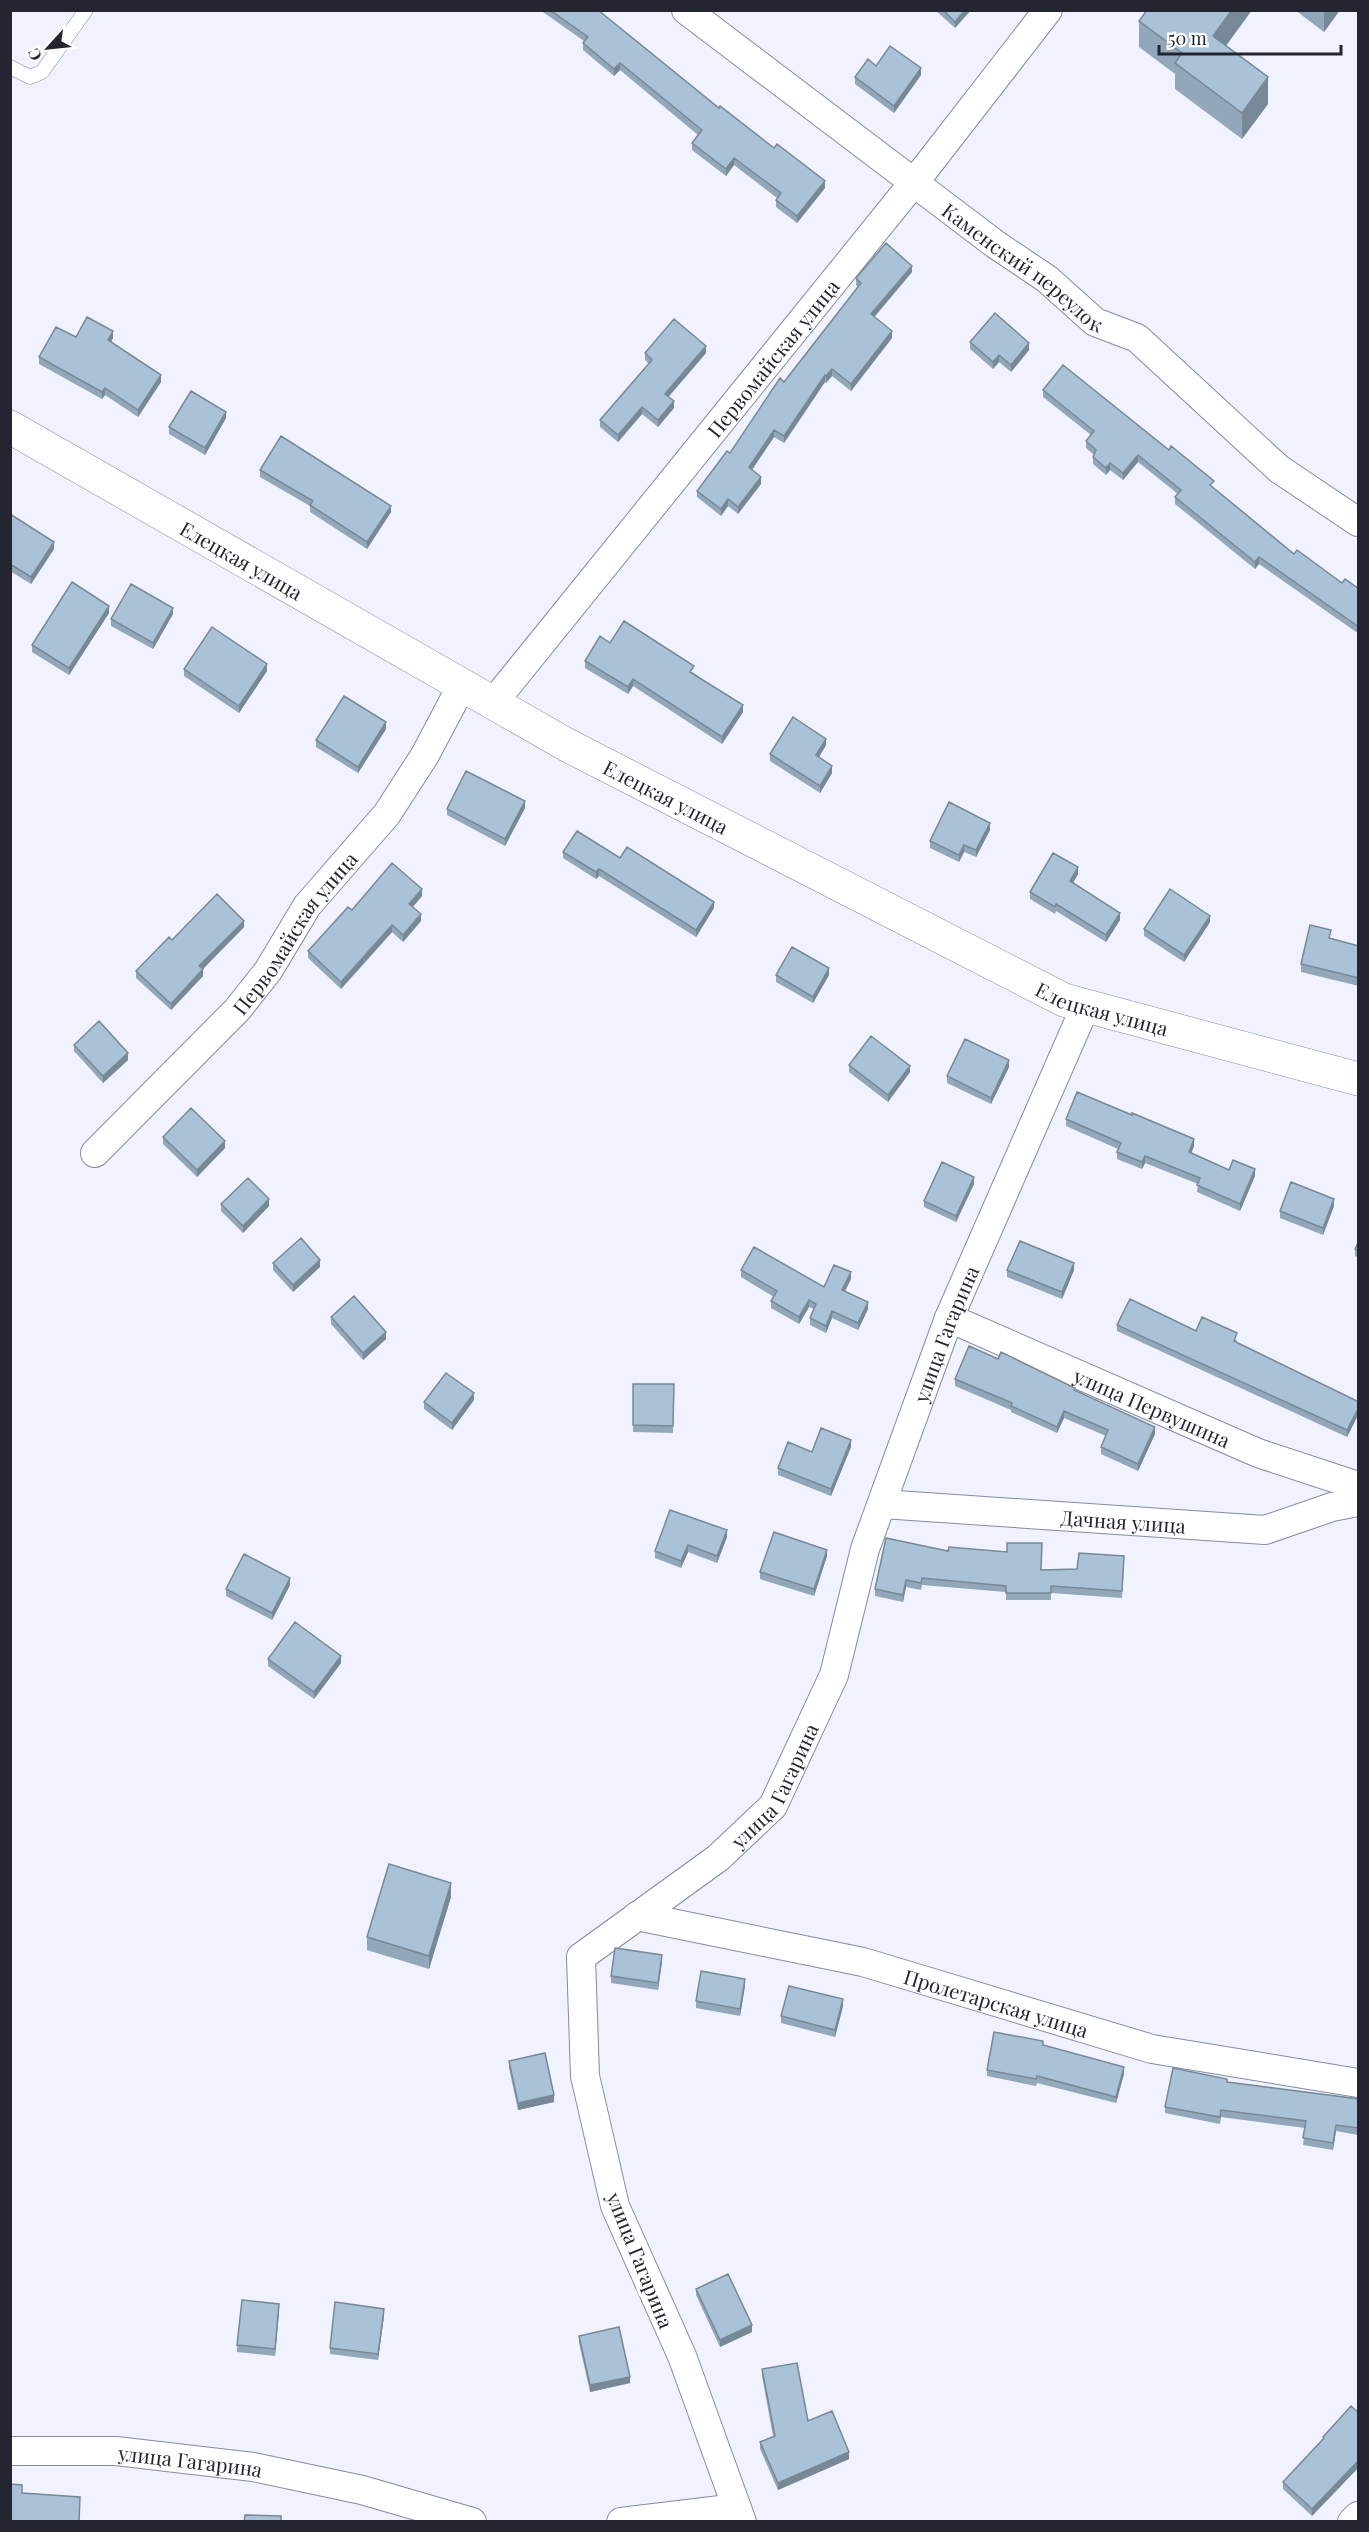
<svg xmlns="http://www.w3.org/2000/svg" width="1369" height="2532" viewBox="0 0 1369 2532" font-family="'Playfair Display',serif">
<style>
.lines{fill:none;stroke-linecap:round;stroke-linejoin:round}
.lane-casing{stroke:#838ba4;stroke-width:15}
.street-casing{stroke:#838ba4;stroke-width:30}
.secondary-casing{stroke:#838ba4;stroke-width:34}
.lane{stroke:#fff;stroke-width:14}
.street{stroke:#fff;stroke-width:28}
.secondary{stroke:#fff;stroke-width:33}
.wall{fill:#92a7b9}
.shaded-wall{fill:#778896}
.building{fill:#aac2d7;stroke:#778896;stroke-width:1.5}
.labels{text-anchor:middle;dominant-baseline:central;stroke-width:6;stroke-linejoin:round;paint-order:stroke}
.street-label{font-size:20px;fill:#232631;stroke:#fff}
</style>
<rect width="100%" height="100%" fill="#f0f3ff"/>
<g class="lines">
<g class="lane-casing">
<path id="lane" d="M10 67 30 77 42 72 86 10"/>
</g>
<g class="street-casing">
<g id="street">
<path id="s1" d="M686 10 995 244 1047 279 1095 322 1137 338 1279 469 1358 522"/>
<path id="s2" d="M493 703 927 166 1048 10"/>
<path id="s3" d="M95 1153 237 1010 268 971 307 906 387 814 425 755 462 685"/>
<path id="s4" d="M949 1318 1258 1453 1358 1486"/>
<path id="s5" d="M882 1504 1265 1530 1332 1507 1358 1502"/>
<path id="s6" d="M637 1916 863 1962 1152 2049 1358 2083"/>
<path id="s7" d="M11 2451H116L253 2467 362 2490 472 2522"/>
<path d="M621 2522 737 2508"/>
<path id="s8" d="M742 2522 682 2356 615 2206 585 2076 581 1957 718 1858 773 1806 834 1675 865 1549 949 1318 1086 1005"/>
<path d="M1352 2522 1358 2516"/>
</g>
</g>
<g class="secondary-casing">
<g id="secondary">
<path id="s9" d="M10 427 567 745 1064 1000 1358 1079"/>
</g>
</g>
<use href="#lane" class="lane"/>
<use href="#street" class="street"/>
<use href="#secondary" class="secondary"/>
</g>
<path class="wall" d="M540 10H598L719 108 825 188 797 223 776 207V200L777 198 734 165 726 176 692 150V143L698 135 620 70 614 76 583 50V43L584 41Z
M935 10H971L955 28Z
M1252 10 1226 46 1268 104 1242 139 1175 89V74L1139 47V21Z
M1295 10H1340L1324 32Z
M876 66 921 75 894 113 855 84V77Z
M912 272 874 317 892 338 851 391 832 376 826 383 825 382 784 443 774 437 752 470 761 484 738 514 728 506 721 516 697 497V491L730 453 858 287 856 285V278Z
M76 337 113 338 111 342 161 382 138 417 105 395 102 399 39 364V357Z
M970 342 1029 350 1011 372 999 362 993 369 970 349Z
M645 353H706L668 397 674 408 658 427 642 414 618 442 600 427V420L649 364 645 360Z
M1043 390 1214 488 1294 554 1342 583 1359 589V634L1259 564 1255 569 1175 504V497L1178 494 1138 462 1123 480 1110 470 1106 475 1093 464V457L1094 455 1086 448V441L1091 435 1043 397Z
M226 418 205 455 169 434V427Z
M260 470 391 512 367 549 310 512V506L260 477Z
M10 514 54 549 31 584 10 571Z
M109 613 69 675 32 652V645Z
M173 614 153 649 111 626V619Z
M610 643 694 673 743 712 722 744 633 686 628 694 585 668V661Z
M184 669 267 671 239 713 184 676Z
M386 729 358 773 316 747V740Z
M826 745 819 757 832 773 820 793 770 761V754Z
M525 808 505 846 447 815V809Z
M990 830 976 857 964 852 959 862 930 848V841Z
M563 852 620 858 714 908 696 937 599 876 596 879 563 858Z
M1078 874 1073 883 1120 920 1106 942 1056 911 1055 914 1030 899V892Z
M422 896 413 907 421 921 403 942 392 932 341 989 308 958V951L352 910Z
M1210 922 1184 962 1144 936V929Z
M244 927 203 969V976L171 1010 136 978V971L172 940Z
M1331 938 1359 946V986L1301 972V964Z
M776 975H829L813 1003 776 982Z
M74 1045 128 1060 103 1083 74 1051Z
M849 1065 910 1072 888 1102 849 1072Z
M1009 1067 991 1104 947 1083V1076Z
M1066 1119 1194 1146 1191 1153 1229 1170 1255 1176 1240 1211 1197 1192 1198 1184 1145 1163 1142 1169 1117 1159V1152L1118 1149 1066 1126Z
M163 1137 225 1148 197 1177 163 1144Z
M974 1184 956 1222 924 1207V1201Z
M221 1204 269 1206 243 1233 221 1211Z
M1334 1206 1323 1235 1280 1218V1211Z
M1359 1241V1258L1355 1256V1249Z
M273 1263 320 1267 293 1292 273 1270Z
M741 1270 824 1287 851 1279 845 1291 868 1309 858 1330 832 1318 826 1333 810 1325V1318L814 1309 809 1307 799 1324 771 1308V1301L774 1297 741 1277Z
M1007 1270H1074L1062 1299 1007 1277Z
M331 1317 386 1339 363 1360 331 1324Z
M1117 1325 1196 1331 1237 1340 1236 1342 1359 1402V1413L1347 1437 1117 1331Z
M955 1379 1075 1391 1155 1434 1138 1471 1101 1454V1447L1106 1436 1064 1418 1057 1433 1011 1412V1410L955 1386Z
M633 1384H674L673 1433 633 1432Z
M474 1400 452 1430 424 1409V1402Z
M851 1447 831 1496 778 1475V1468L812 1452Z
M727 1537 717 1563 688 1552 681 1568 655 1558V1551Z
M948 1551 1041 1570 1077 1569 1124 1563 1122 1598 1051 1593V1600H1006V1592L922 1585 921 1590 906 1587 903 1602 875 1596V1589Z
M827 1556 814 1596 760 1579V1572Z
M290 1585 272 1620 226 1596V1589Z
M268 1659 341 1663 314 1699 268 1666Z
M451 1897 429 1969 367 1950V1937Z
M662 1962 658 1990 611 1983V1976Z
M745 1986 740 2016 696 2008V2001Z
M843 2006 835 2037 781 2023V2016Z
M1043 2046 1124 2074 1116 2103 1037 2083 1036 2086 987 2076V2070Z
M509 2061 554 2102 518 2110 509 2068Z
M1227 2082 1359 2099 1358 2135 1336 2131 1333 2150 1303 2145 1305 2128 1221 2117 1220 2124 1165 2113V2107Z
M696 2289 752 2332 720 2347 696 2295Z
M279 2311 275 2356 237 2352V2345Z
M384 2316 378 2360 330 2354V2348Z
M579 2336 630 2383 590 2392 579 2343Z
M762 2369 808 2421 849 2459 778 2490 760 2449V2442L773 2436 762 2376Z
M1359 2413V2467L1312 2516 1283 2489V2482L1323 2440V2437Z"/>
<path class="shaded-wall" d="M965 10H971L955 28V22Z
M1232 10H1252L1213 63V36Z
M1324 10H1340L1324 32Z
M620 63V70L614 76V69Z
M921 68V75L894 113V106Z
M1268 77V104L1242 139V113Z
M734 158V165L726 176V169Z
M825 181V188L797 223V216Z
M912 266V272L871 321V314Z
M113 331V338L108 347V340Z
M892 331V338L851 391V384Z
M1029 343V350L1011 372V365Z
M706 346V353L665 401V394Z
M999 355V362L993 369V362Z
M832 369V376L826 383V376Z
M161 375V382L138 417V410Z
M825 375V382L784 443V436Z
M105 388V395L102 399V392Z
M674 401V408L658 427V420Z
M642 407V414L618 442V435Z
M226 412V418L205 455V448Z
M774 430V437L749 474V467Z
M1138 455V462L1123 480V473Z
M1110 463V470L1106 475V468Z
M761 477V484L738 514V507Z
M728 499V506L721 516V509Z
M391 506V512L367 549V542Z
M54 542V549L31 584V577Z
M1259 557V564L1255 569V562Z
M109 606V613L69 675V668Z
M173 608V614L153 649V643Z
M267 664V671L239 713V706Z
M633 679V686L628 694V687Z
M743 705V712L722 744V737Z
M386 722V729L358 773V767Z
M826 739V745L816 762V755Z
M832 766V773L820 793V786Z
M525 801V808L505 846V839Z
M990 823V830L976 857V850Z
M964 845V852L959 862V855Z
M1078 867V874L1070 888V881Z
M599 869V876L596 879V872Z
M422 889V896L409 911V904Z
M714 902V908L696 937V930Z
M1120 913V920L1106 942V935Z
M421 914V921L403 942V935Z
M1210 916V922L1184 962V955Z
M244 921V927L199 973V966Z
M392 925V932L341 989V982Z
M829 968V975L813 1003V997Z
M203 969V976L171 1010V1004Z
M128 1053V1060L103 1083V1076Z
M1009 1060V1067L991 1104V1098Z
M910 1066V1072L888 1102V1095Z
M1194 1139V1146L1189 1159V1152Z
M225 1141V1148L197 1177V1170Z
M1145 1156V1163L1142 1169V1162Z
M1255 1169V1176L1240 1211V1204Z
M974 1177V1184L956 1222V1216Z
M269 1199V1206L243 1233V1226Z
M1334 1199V1206L1323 1235V1228Z
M320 1260V1267L293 1292V1285Z
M1074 1263V1270L1062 1299V1292Z
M851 1272V1279L842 1297V1290Z
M809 1300V1307L799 1324V1317Z
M868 1302V1309L858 1330V1323Z
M832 1311V1318L826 1333V1326Z
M386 1332V1339L363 1360V1353Z
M474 1393V1400L452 1430V1423Z
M1359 1407V1413L1347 1437V1430Z
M1064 1411V1418L1057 1433V1427Z
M1155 1427V1434L1138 1471V1464Z
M851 1440V1447L831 1496V1489Z
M727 1530V1537L717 1563V1556Z
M688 1545V1552L681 1568V1561Z
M827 1550V1556L814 1596V1589Z
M290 1578V1585L272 1620V1613Z
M906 1580V1587L903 1602V1595Z
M341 1656V1663L314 1699V1692Z
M451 1883V1897L429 1969V1956Z
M662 1955V1962L658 1990V1983Z
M745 1979V1986L740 2016V2009Z
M843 1999V2006L835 2037V2030Z
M1124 2067V2074L1116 2103V2097Z
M554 2095V2102L518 2110V2103Z
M1336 2125V2131L1333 2150V2143Z
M279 2304V2311L275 2356V2349Z
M384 2309V2316L378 2360V2354Z
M752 2325V2332L720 2347V2340Z
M630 2377V2383L590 2392V2385Z
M849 2452V2459L778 2490V2483Z
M1359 2460V2467L1312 2516V2509Z"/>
<path class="building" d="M550 10H598L719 108 720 106 774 148 777 144 825 181 797 216 776 200 781 193 734 158 726 169 692 143 702 130 620 63 614 69 583 43 588 37Z
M943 10H965L955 22Z
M1147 10H1232L1213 36 1268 77 1242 113 1175 63 1182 53 1139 21Z
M890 46 921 68 894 106 855 77 868 59 876 66Z
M886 243 912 266 871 314 892 331 851 384 832 369 826 376 825 375 784 436 774 430 749 467 761 477 738 507 728 499 721 509 697 491 727 451 730 453 780 378 784 382 861 283 856 278Z
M995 313 1029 343 1011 365 999 355 993 362 970 342Z
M87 317 113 331 108 340 161 375 138 410 105 388 102 392 39 357 56 327 76 337Z
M674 319 706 346 665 394 674 401 658 420 642 407 618 435 600 420 652 360 645 353Z
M1063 365 1169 450 1171 446 1214 481 1210 485 1294 554 1297 550 1342 583 1345 579 1359 589V627L1259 557 1255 562 1175 497 1181 490 1138 455 1123 473 1110 463 1106 468 1093 457 1096 450 1086 441 1094 431 1043 390Z
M191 391 226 412 205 448 169 427Z
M281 436 391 506 367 542 310 505 313 501 260 470Z
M10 514 54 542 31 577 10 564Z
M72 582 109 606 69 668 32 645Z
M131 584 173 608 153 643 111 619Z
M624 621 694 666 690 672 743 705 722 737 633 679 628 687 585 661 600 636 610 643Z
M212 627 267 664 239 706 184 669Z
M344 696 386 722 358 767 316 740Z
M793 717 826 739 816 755 832 766 820 786 770 754Z
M466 771 525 801 505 839 447 809Z
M949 802 990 823 976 850 964 845 959 855 930 841Z
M577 831 620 858 627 847 714 902 696 930 599 869 596 872 563 852Z
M1053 853 1078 867 1070 881 1120 913 1106 935 1056 904 1055 907 1030 892Z
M392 863 422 889 409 904 421 914 403 935 392 925 341 982 308 951 348 907 352 910Z
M1170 889 1210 916 1184 955 1144 929Z
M217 894 244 921 199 966 203 969 171 1004 136 971 169 937 172 940Z
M1310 925 1331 930 1329 938 1359 946V978L1301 964Z
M792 947 829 968 813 997 776 975Z
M99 1021 128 1053 103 1076 74 1045Z
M871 1036 910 1066 888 1095 849 1065Z
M965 1039 1009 1060 991 1098 947 1076Z
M1077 1092 1132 1115V1113L1194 1139 1189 1152 1229 1170 1233 1160 1255 1169 1240 1204 1197 1185 1200 1178 1145 1156 1142 1162 1117 1152 1121 1143 1066 1119Z
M191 1108 225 1141 197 1170 163 1137Z
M942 1162 974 1177 956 1216 924 1201Z
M248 1178 269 1199 243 1226 221 1204Z
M1291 1182 1334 1199 1323 1228 1280 1211Z
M301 1238 320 1260 293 1285 273 1263Z
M1020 1241 1074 1263 1062 1292 1007 1270Z
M1359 1241V1251L1355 1249Z
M754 1247 824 1287 834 1265 851 1272 842 1290 868 1302 858 1323 832 1311 826 1326 810 1318 816 1304 809 1300 799 1317 771 1301 777 1291 741 1270Z
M354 1296 386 1332 363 1353 331 1317Z
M1130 1299 1196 1331 1202 1317 1237 1333 1234 1341 1359 1402V1407L1347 1430 1117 1325Z
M969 1346 998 1359 1001 1352 1075 1388 1074 1390 1155 1427 1138 1464 1101 1447 1108 1430 1064 1411 1057 1427 1011 1406 1012 1403 955 1379Z
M446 1373 474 1393 452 1423 424 1402Z
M633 1384H674L673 1426 633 1425Z
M821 1428 851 1440 831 1489 778 1468 788 1442 812 1452Z
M670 1510 727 1530 717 1556 688 1545 681 1561 655 1551Z
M774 1532 827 1550 814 1589 760 1572Z
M886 1538 948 1551 949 1547 1007 1552V1543H1042L1041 1570 1077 1569 1079 1553 1124 1556 1122 1591 1051 1586V1593H1006V1586L922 1578 921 1583 906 1580 903 1595 875 1589Z
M244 1554 290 1578 272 1613 226 1589Z
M295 1622 341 1656 314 1692 268 1659Z
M389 1864 451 1883 429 1956 367 1937Z
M615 1948 662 1955 658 1983 611 1976Z
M701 1971 745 1979 740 2009 696 2001Z
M789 1986 843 1999 835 2030 781 2016Z
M994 2032 1043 2041V2045L1124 2067 1116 2097 1037 2076 1036 2079 987 2070Z
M545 2053 554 2095 518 2103 509 2061Z
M1173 2068 1227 2079V2082L1359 2099 1358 2128 1336 2125 1333 2143 1303 2138 1306 2121 1221 2110 1220 2117 1165 2107Z
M728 2274 752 2325 720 2340 696 2289Z
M242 2300 279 2304 275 2349 237 2345Z
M335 2302 384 2309 378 2354 330 2348Z
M619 2327 630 2377 590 2385 579 2336Z
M797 2363 808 2421 832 2411 849 2452 778 2483 760 2442 775 2436 762 2369Z
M1351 2406 1359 2413V2460L1312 2509 1283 2482 1324 2438 1323 2437Z
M10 2484 22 2485V2493L80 2497 79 2522H10Z
M245 2515 281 2516V2522H244Z"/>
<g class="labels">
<g class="street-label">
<text stroke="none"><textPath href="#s1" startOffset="424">Каменский переулок</textPath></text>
<text stroke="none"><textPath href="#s2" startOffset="444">Первомайская улица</textPath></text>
<text stroke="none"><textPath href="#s9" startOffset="267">Елецкая улица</textPath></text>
<text stroke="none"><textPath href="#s9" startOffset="753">Елецкая улица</textPath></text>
<text stroke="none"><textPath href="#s3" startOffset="298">Первомайская улица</textPath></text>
<text stroke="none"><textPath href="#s9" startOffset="1239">Елецкая улица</textPath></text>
<text stroke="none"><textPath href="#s8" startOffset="1342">улица Гагарина</textPath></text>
<text stroke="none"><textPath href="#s4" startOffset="222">улица Первушина</textPath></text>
<text stroke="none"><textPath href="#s5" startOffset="242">Дачная улица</textPath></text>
<text stroke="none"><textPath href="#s8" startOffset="856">улица Гагарина</textPath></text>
<text stroke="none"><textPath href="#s6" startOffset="370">Пролетарская улица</textPath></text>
<text transform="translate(641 2260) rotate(68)">улица Гагарина</text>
<text stroke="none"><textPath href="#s7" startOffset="180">улица Гагарина</textPath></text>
</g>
</g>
<rect width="1369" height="2532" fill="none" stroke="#232631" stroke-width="24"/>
<g transform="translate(48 48) rotate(243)" stroke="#ffffff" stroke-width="4.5" paint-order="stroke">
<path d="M0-4.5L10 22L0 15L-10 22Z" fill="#232631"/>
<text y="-9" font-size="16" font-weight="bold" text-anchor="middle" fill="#232631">С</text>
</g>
<path d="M1159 45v9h182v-9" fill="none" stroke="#232631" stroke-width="3"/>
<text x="1168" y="45" font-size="18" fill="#232631" stroke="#ffffff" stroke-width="4.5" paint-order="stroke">50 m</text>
</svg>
